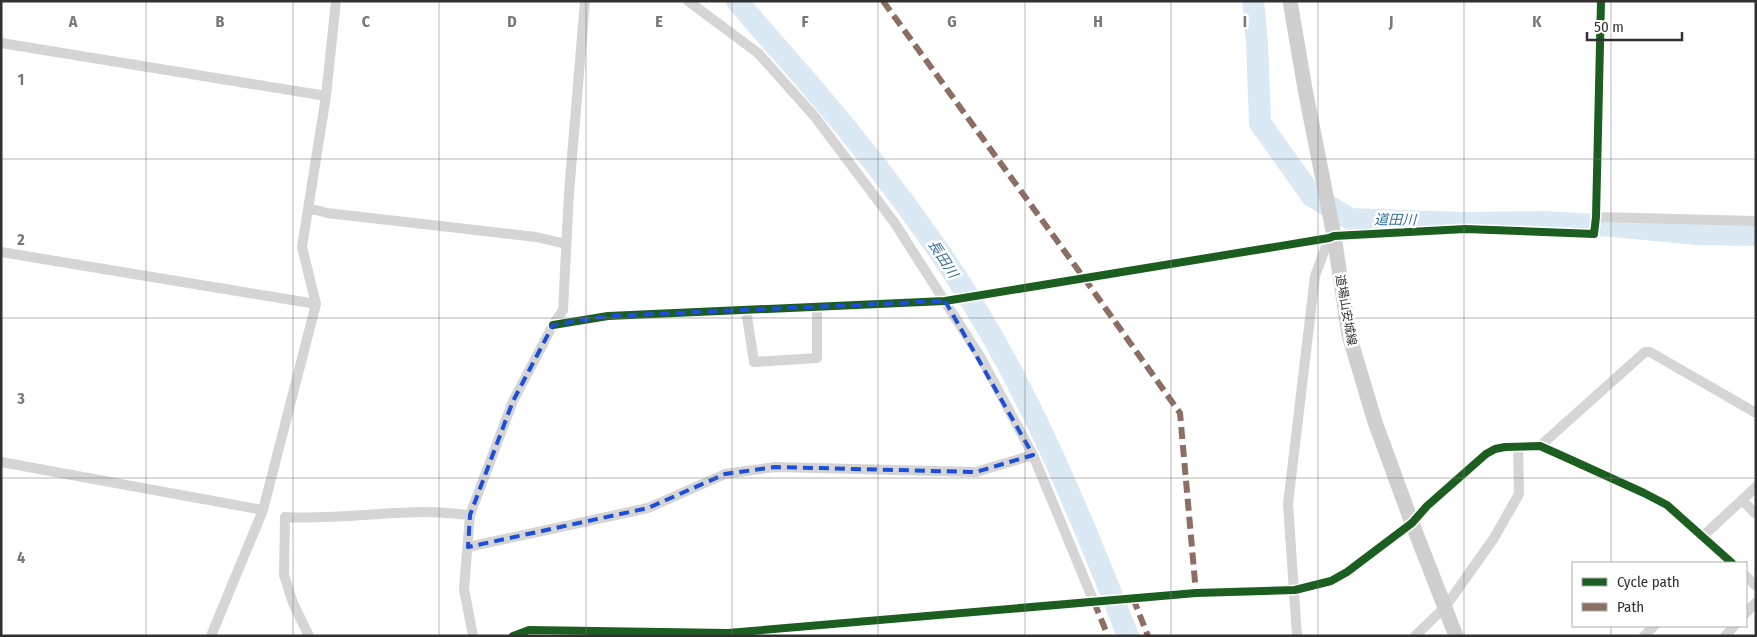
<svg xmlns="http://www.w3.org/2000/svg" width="1757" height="637" viewBox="0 0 1757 637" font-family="'Fira Sans Condensed','Noto Sans JP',sans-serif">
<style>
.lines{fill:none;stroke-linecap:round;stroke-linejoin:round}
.river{stroke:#dae9f4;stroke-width:22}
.minor{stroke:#d5d5d5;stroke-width:10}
.secondary{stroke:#cfcfcf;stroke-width:15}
.quiet{stroke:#8d6e63;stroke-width:6;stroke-dasharray:12 6;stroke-linecap:butt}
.cycleway-casing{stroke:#fff;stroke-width:11}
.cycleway{stroke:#1b5e20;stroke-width:8}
.marked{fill:none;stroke:#1d4ed8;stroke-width:4;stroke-dasharray:10 6;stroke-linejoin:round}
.grid{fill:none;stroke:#797979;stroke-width:1;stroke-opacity:0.55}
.labels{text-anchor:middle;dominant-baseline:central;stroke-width:5;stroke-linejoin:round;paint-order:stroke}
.street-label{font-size:12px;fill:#313131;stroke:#fff}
.water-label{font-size:14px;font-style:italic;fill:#38719a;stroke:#fff}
.grid-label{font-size:16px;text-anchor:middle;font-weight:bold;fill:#797979;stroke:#fff;stroke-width:5;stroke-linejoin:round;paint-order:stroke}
</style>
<rect width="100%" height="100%" fill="#fff"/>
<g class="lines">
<path class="river" d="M737 1C763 32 790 61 816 92 859 142 899 194 936 247 1020 367 1075 501 1128 636
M1253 1 1257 42 1260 123 1312 196 1350 219 1462 223 1544 222 1613 226 1697 234 1756 235"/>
<path class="minor" d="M688 1 758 53 815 117 894 222 981 358 1033 455 1094 602
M1 43 326 96
M309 208 327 213 536 237 566 244
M1596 217 1756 221
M1 252 316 304
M746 310 754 362 817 358V307
M553 325 608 316 945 301 1329 238 1334 236 1465 229 1594 234 1596 217 1601 1
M1540 446 1645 352H1650L1756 413
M1 462 263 510
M1742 500 1756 514
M1702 537 1756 487
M468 547 648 508 725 474 775 467 976 472 1033 455
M1746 576 1756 586
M1746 613 1756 602
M211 636 263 510 316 304 302 247 326 96 336 1
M309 636 293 603 284 575 285 517C332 520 380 512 427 512 441 512 456 514 470 515
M473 636 464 589 470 515 513 401 553 325 563 310 569 193 585 1
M513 636 529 630 728 633 1196 593 1295 590 1331 581 1347 572 1412 523 1427 506 1486 454 1495 449 1505 447 1540 446 1567 458 1644 493 1667 505 1732 563
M1297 636 1288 504 1315 276 1329 238
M1415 636 1446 606 1494 538 1519 494 1518 447
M1644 636 1654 626
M1725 636 1734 626"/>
<path class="secondary" d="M1290 1 1305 89 1334 236 1349 335 1375 422 1412 523 1456 636"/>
<path class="quiet" d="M883 1 1084 278 1180 413 1196 593
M1133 598 1148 636
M1094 602 1108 636"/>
<g class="cycleway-casing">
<path id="cycleway" d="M553 325 608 316 945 301 1329 238 1334 236 1465 229 1594 234 1596 217 1601 1
M513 636 529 630 728 633 1196 593 1295 590 1331 581 1347 572 1412 523 1427 506 1486 454 1495 449 1505 447 1540 446 1567 458 1644 493 1667 505 1732 563"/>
</g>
<use href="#cycleway" class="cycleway"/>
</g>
<path class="marked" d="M945 301 1033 455 976 472 775 467 725 474 648 508 468 547 470 515 513 401 553 325 608 316Z"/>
<path class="grid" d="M146 1V636M293 1V636M439 1V636M586 1V636M732 1V636M878 1V636M1025 1V636M1171 1V636M1318 1V636M1464 1V636M1611 1V563M1 159H1756M1 318H1756M1 478H1756M1611 626V636"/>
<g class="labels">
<g class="street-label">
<text transform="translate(1346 310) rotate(80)">道場山安城線</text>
</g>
<g class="water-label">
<text transform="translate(1395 220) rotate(1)">道田川</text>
<text transform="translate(943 259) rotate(57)">長田川</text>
</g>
</g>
<g class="grid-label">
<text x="73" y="27">A</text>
<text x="220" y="27">B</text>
<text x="366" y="27">C</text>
<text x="512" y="27">D</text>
<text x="659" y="27">E</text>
<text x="805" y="27">F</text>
<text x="952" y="27">G</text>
<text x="1098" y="27">H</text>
<text x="1245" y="27">I</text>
<text x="1391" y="27">J</text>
<text x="1537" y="27">K</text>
<text x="21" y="85">1</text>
<text x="21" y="245">2</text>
<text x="21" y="404">3</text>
<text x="21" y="563">4</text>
</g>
<rect width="1757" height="637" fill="none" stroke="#313131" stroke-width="5"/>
<rect x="1572" y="562" width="175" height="65" fill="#ffffff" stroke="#adadad"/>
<rect x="1582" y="578" width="25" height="8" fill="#1b5e20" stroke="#adadad"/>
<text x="1617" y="587" font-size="15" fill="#313131">Cycle path</text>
<rect x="1582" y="603" width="25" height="8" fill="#8d6e63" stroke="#adadad"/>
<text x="1617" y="612" font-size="15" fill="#313131">Path</text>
<path d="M1587 32v8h95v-8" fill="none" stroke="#313131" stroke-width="2.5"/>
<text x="1594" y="32" font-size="15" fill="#313131" stroke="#ffffff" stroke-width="4" paint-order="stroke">50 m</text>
</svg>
